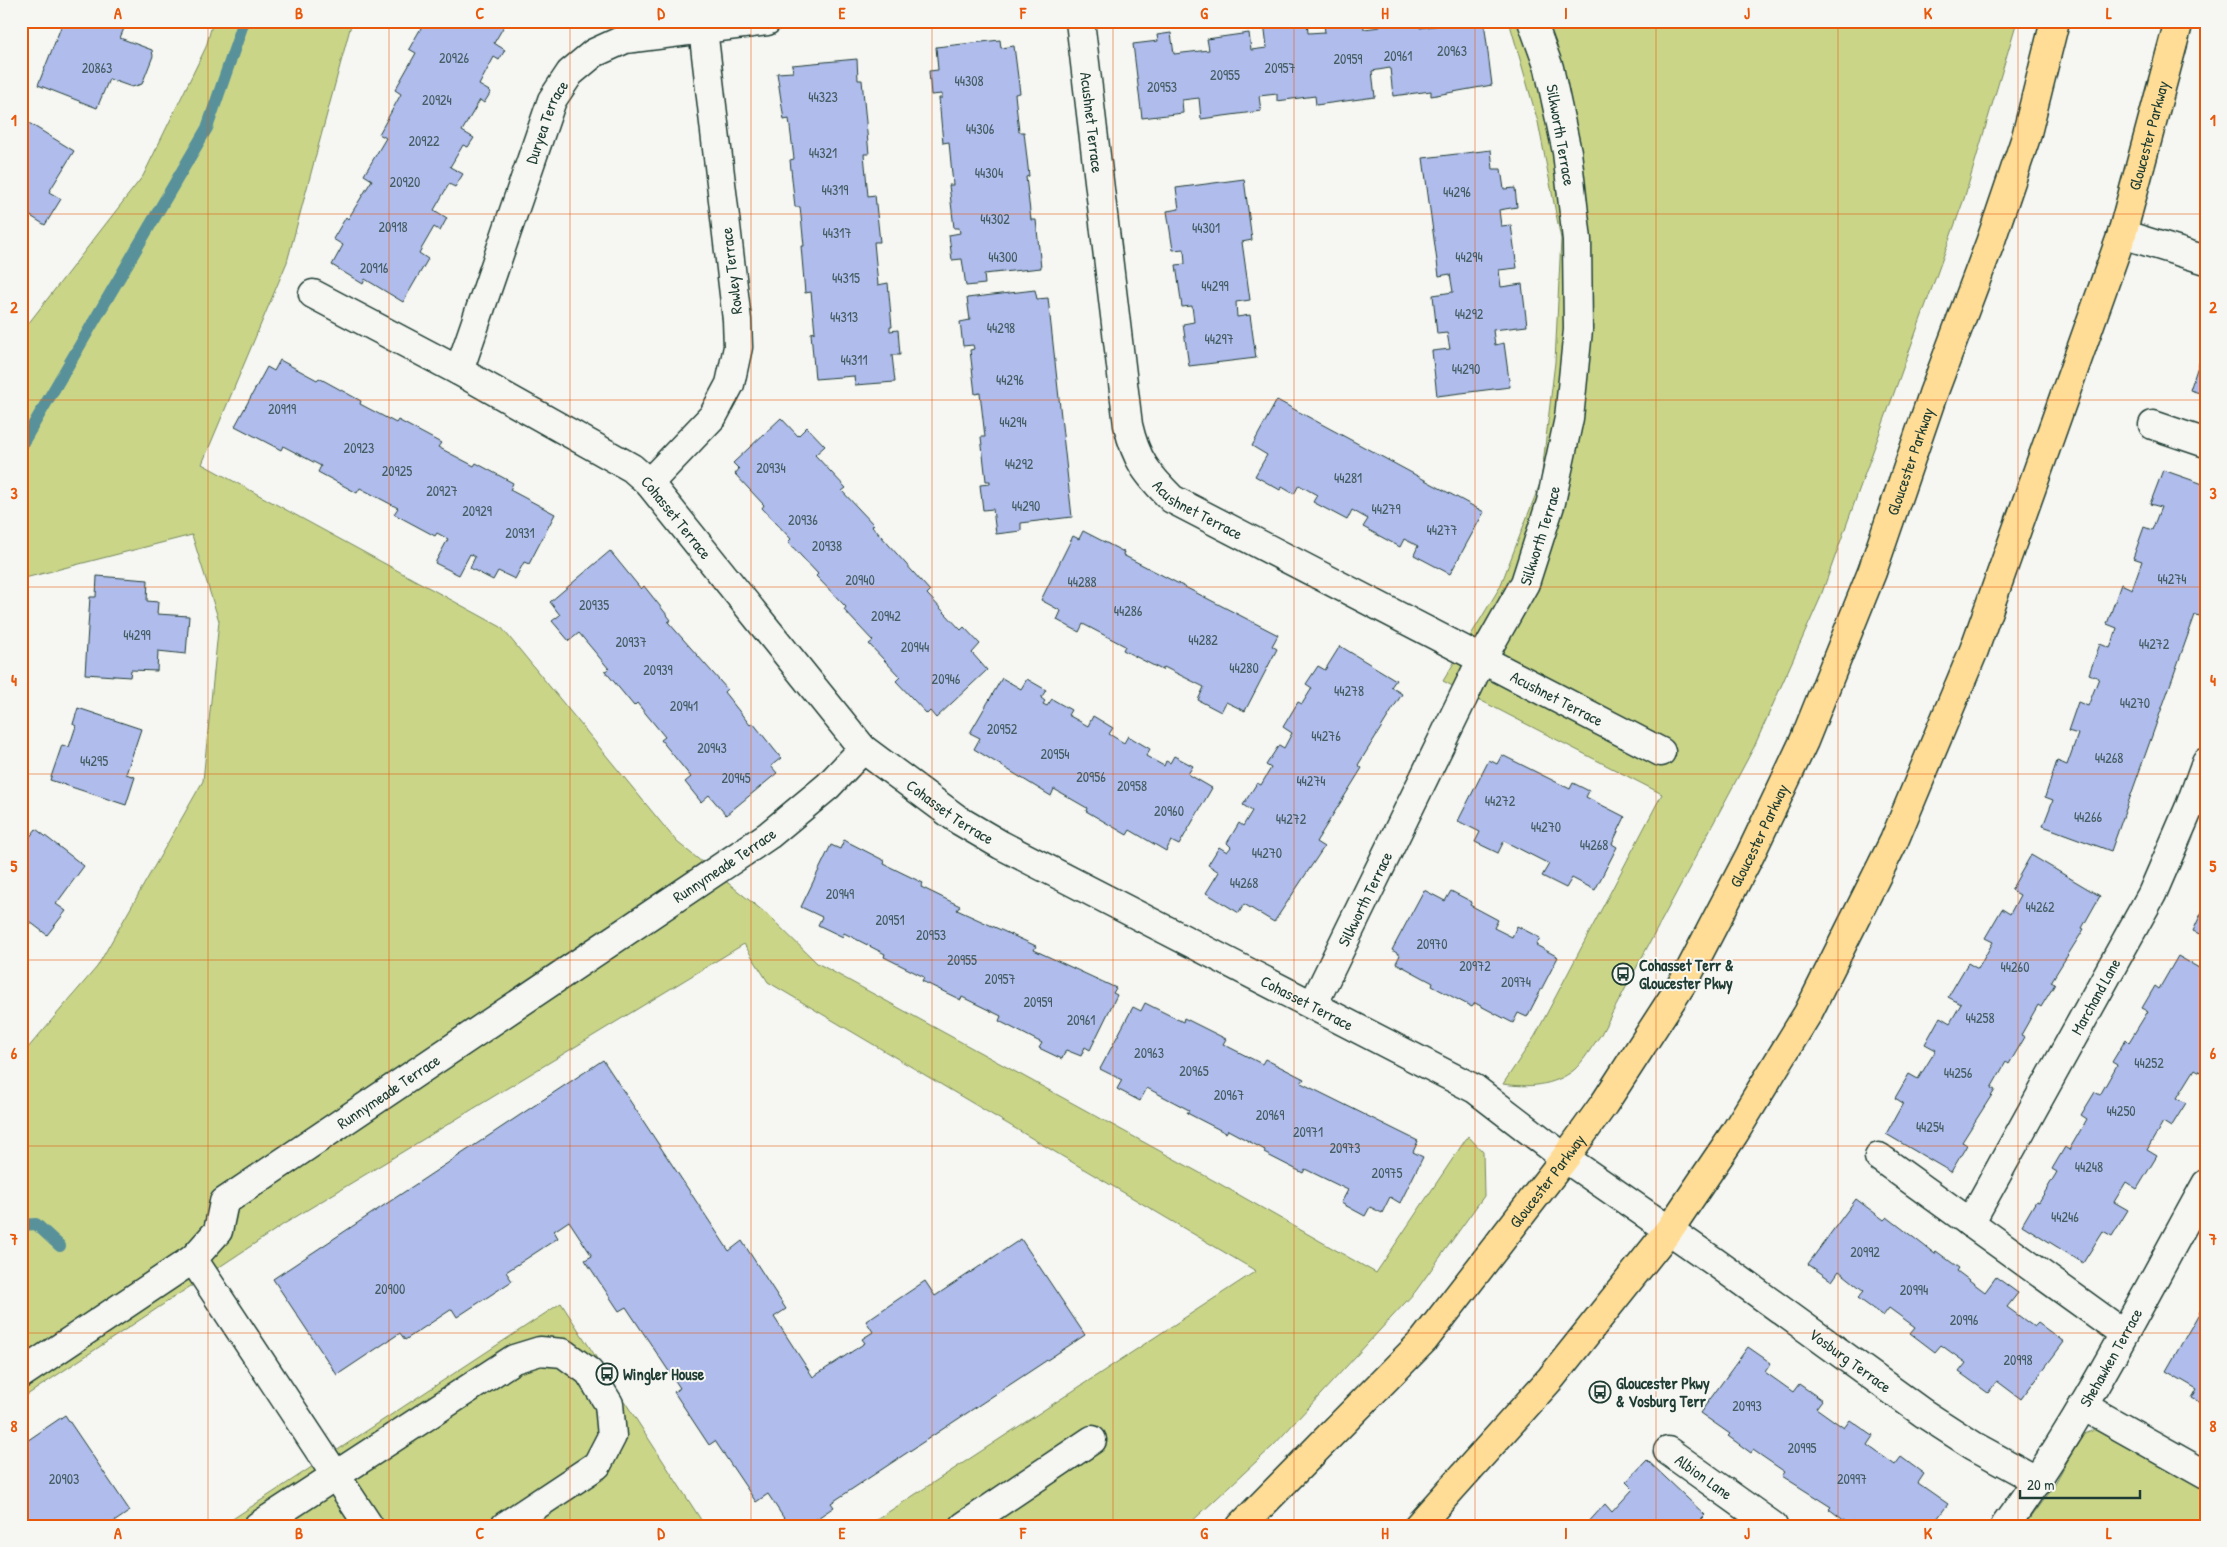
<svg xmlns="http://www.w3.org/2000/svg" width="2227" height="1547" viewBox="0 0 2227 1547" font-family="'Patrick Hand',sans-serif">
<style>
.green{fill:#cad588;stroke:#74895e}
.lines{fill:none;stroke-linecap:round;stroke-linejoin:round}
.stream{stroke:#58919a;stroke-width:12}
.building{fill:#afbcec;stroke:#1f3d34}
.minor-casing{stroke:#1f3d34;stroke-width:31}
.major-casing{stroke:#1f3d34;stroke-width:31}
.minor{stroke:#f6f6f2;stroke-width:28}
.major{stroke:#ffdd96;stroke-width:28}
.grid{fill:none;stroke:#e8590c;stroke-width:1;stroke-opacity:0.55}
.labels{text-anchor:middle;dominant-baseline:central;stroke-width:4;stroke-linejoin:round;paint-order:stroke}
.number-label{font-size:14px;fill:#435d62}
.street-label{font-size:16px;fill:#1f3d34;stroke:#f6f6f2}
.poi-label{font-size:16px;font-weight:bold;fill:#1f3d34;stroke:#f6f6f2;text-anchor:start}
.neatline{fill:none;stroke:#e8590c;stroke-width:2}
.grid-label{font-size:16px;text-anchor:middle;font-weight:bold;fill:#e8590c}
</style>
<rect width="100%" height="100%" fill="#f6f6f2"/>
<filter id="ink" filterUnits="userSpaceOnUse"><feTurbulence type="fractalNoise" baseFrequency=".02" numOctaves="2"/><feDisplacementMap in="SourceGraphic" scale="10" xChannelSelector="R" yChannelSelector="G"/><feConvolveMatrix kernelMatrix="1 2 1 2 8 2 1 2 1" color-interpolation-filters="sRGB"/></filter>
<g filter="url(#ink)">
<path class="green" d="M213 21H352L287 262 202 464 501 627 677 842 769 916 817 963 1220 1184 1376 1273 1468 1136 1483 1152 1484 1196 1415 1292 1273 1446 1187 1526H867L1256 1271 768 982 744 944 284 1224 21 1399V1056L97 967 203 781 219 621 192 535 21 579V333L143 176 206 47Z
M1509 21H2017L1964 199 1819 601 1754 747 1600 1036C1592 1046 1584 1061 1574 1070 1554 1086 1528 1088 1503 1084L1535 1036 1662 794 1443 681 1500 587 1541 481 1555 362 1561 239 1538 122Z
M561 1303 705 1526H222Z
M2097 1429 2206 1490V1526H2024L2054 1485 2082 1435Z"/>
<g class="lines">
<path class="stream" d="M21 446 207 128 244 21
M21 1225 36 1224 60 1246"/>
</g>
<path class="building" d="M75 21H127L120 38 152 50 153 56 142 84 132 87 109 79 97 108 38 85 63 22 73 27Z
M425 21H507L494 43 505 50 499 60 494 57 479 85 491 92 484 103 480 100 462 131 474 138 468 147 463 145 450 167 463 174 455 187 449 184 434 210 447 218 440 231 434 227 419 253 428 259 403 302 365 279 363 284 332 265 343 245 333 239 346 217 348 219 372 180 364 175 386 138 379 134 401 94 395 90 416 53 409 49Z
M1277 21H1307L1308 33 1325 32 1324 25 1353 21H1363L1364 29 1380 27 1379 21H1419L1420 28 1441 25 1440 21H1484L1492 85 1431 96V91L1393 96 1390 68 1372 71 1375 97 1316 105 1315 96 1277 101V94L1259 96 1261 111 1201 119 1199 98 1182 100 1183 113 1142 118 1133 44 1158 41 1157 35 1171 33 1174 54 1209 50 1207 39 1249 33 1251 50 1267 48 1264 23Z
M1000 40 1001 48 1014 46 1020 93 1015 94 1019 132H1024L1029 176 1026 177 1031 220H1036L1041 268 984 274 985 284 966 286 962 259 952 260 949 235 960 233 959 228H954L949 185H953L949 142 943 143 939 98H942V94L931 95 929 71 938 70 936 47Z
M857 59 858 80H862L869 154H864L868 196 875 195 880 242H874L878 285 888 283 892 327H890V331L898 330 900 355H892L895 382 855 385 854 376 815 379 811 333 815 332 811 292 805 293 801 246H804L800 207H795L790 160 794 159 789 119 784 120 777 73 793 72 792 65Z
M24 120 74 151 49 192 61 199 45 225 21 210V125Z
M1491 150 1493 169H1501L1504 189 1515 188 1517 207 1499 210 1501 226 1511 225 1517 268 1499 270 1501 287 1522 284 1527 326 1493 330 1495 345 1504 343 1510 387 1437 396 1432 351 1450 349 1447 333 1437 334 1433 295 1453 292 1450 274 1439 276 1423 158Z
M1244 179 1252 240 1242 242 1250 300 1236 302 1237 317 1250 315 1256 358 1189 366 1183 324 1194 322 1192 306 1182 307 1176 265 1185 264 1184 249 1173 250 1167 211 1179 209 1176 188Z
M1035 290 1037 299 1048 298 1072 517 1021 523V531L996 534 993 509 983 510 980 485 990 484V481H986L981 437H985L980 393 975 394 970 350 974 349 973 345 963 346 960 322 970 320 967 298Z
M2206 342V395L2190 390Z
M280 360 317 380 319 378 361 401 360 404 396 423 398 420 441 443 438 447 474 466 476 463 513 483 510 490 555 514 529 564 524 562 515 579 498 571 493 580 470 568 475 557 470 554 459 575 435 563 448 539 437 533 435 536 394 514 398 508 360 488 357 493 318 472 321 466 283 446 281 450 235 426 267 367 274 371Z
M1277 400 1484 512 1450 574 1414 555 1418 546 1404 539 1400 547 1363 527 1368 519 1352 510 1347 520 1313 502 1317 495 1299 485 1294 494 1282 487 1280 490 1255 476 1267 455 1252 446Z
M781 418 798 436 807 427 825 446 815 455 846 488 842 491 874 525 872 526 930 591 927 594 961 630 964 627 980 644 972 653 987 670 936 718 930 711 927 714 896 681 900 677 869 644 873 641 844 610 846 607 816 576 818 574 788 542 791 539 762 508 764 505 735 474 739 469 733 463Z
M2163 470 2206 485V599L2200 616 2195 615 2111 851 2043 826 2053 800 2045 797 2057 761 2067 765 2078 734 2068 731 2078 702 2088 706 2099 678 2089 674 2100 644 2110 648 2113 641 2117 628 2107 624 2121 584 2132 589 2142 561 2133 558 2144 527 2152 530 2161 507 2150 504Z
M1083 531 1124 552 1123 555 1278 635 1272 646 1277 649 1245 711 1226 702 1221 712 1198 700 1204 687 1164 667 1162 670 1123 650 1125 646 1083 624 1079 632 1057 620 1061 611 1041 600 1073 536 1079 539Z
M610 551 641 589 644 586 671 620 668 622 727 689 724 692 750 725 753 723 781 758 771 766 777 773 726 815 709 795 701 802 685 782 691 777 661 740 665 737 637 703 634 706 605 671 609 669 579 633 569 641 552 621 560 615 550 602Z
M97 576 148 580 147 601 158 602 157 614 189 616 186 654 158 651 157 671 131 670 130 677 85 674 90 597H96Z
M1340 646 1396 680 1391 687 1402 694 1358 765 1362 768 1316 842 1324 847 1274 922 1244 904 1239 913 1206 893 1219 872 1208 865 1219 847 1227 852 1231 847 1227 843 1239 823 1243 826 1252 811 1243 805 1257 783 1261 785 1271 768 1266 765 1279 745 1284 748 1292 733 1283 727 1298 702 1302 704 1312 688 1306 684 1318 666 1325 670Z
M1002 678 1021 689 1027 679 1046 690 1041 698 1045 701 1043 704 1047 706 1052 699 1071 710 1068 715 1088 726 1093 716 1113 728 1109 734 1124 743 1128 736 1150 749 1146 756 1164 766 1166 761 1170 763 1174 756 1193 766 1188 774 1212 788 1179 845 1171 841 1166 851 1130 830 1127 835 1086 811 1087 808 1054 789 1051 796 974 749 980 738 970 733Z
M78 708 141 729 126 774 135 777 126 805 50 780 62 745 69 747 76 726 73 724Z
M1502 755 1570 789 1573 783 1589 791 1586 797 1625 817 1612 844 1617 847 1595 890 1572 878 1566 888 1542 876 1549 864 1504 841 1498 853 1475 842 1480 832 1458 821 1489 760 1497 764Z
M36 829 84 866 56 904 66 911 47 935 21 915V848Z
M844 840 885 861 884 864 923 883 921 887 960 906 957 910 1036 946 1034 950 1116 988 1113 993 1117 995 1090 1050 1085 1047 1081 1056 1066 1050 1062 1059 1039 1048 1042 1043 999 1021 1001 1016 962 997 961 1000 922 981 924 977 884 957 885 954 844 933 843 937 818 925 822 917 801 907 831 845 840 849Z
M2031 855 2100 896 2082 928 2084 929 2051 982 2055 984 2041 1007 2038 1005 2021 1035 2025 1037 2009 1064 2006 1062 1991 1088 1995 1090 1962 1142 1967 1145 1951 1172 1886 1134 1903 1103 1895 1098 1909 1074 1918 1079 1936 1050 1925 1044 1940 1017 1950 1023 1961 1004 1948 997 1968 963 1978 969 1993 942 1985 938 2002 909 2010 914 2020 895 2011 890Z
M1424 890 1445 901 1451 891 1472 902 1470 905 1498 920 1494 928 1512 937 1517 926 1540 938 1536 945 1558 957 1527 1017 1518 1013 1513 1023 1475 1003 1472 1007 1432 986 1433 983 1396 963 1400 955 1392 950Z
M2206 903V937L2193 931Z
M2178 956 2206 972V1068L2202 1073 2195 1069 2177 1098 2186 1103 2171 1127 2163 1122 2147 1150 2157 1156 2137 1189 2126 1182 2114 1202 2128 1210 2112 1236 2103 1231 2083 1263 2022 1225 2036 1201 2039 1202 2057 1172 2052 1169 2065 1147 2069 1150 2087 1119 2081 1115 2095 1092 2100 1095 2117 1065 2112 1062 2126 1039 2129 1042 2148 1011 2142 1008 2155 986 2159 989Z
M1145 1003 1183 1022 1184 1018 1226 1039 1223 1044 1262 1064 1265 1059 1304 1079 1301 1083 1418 1141 1413 1152 1423 1157 1400 1203 1390 1197 1382 1213 1370 1207 1365 1216 1341 1203 1348 1190 1305 1169 1303 1173 1264 1153 1265 1150 1228 1130 1226 1133 1187 1113 1189 1110 1147 1088 1140 1101 1117 1089 1122 1080 1100 1069 1133 1007 1141 1011Z
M603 1060 729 1251 742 1241 786 1309 774 1317 813 1377 865 1343 862 1339 873 1332 866 1321 925 1281 935 1296 1021 1239 1085 1335 831 1503 834 1507 806 1526H789L768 1494 756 1502 715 1441 709 1445 674 1392 680 1388 626 1307 619 1311 585 1260 592 1256 569 1221 554 1231 558 1238 506 1272 512 1281 457 1317 452 1309 405 1340 400 1333 337 1375 273 1279Z
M1856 1199 1884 1220 1887 1217 1935 1254 1936 1251 1959 1268 1957 1271 1985 1292 1996 1277 2018 1293 2007 1307 2034 1327 2038 1323 2064 1342 2021 1399 1997 1381 1988 1393 1959 1372 1966 1363 1941 1345 1935 1352 1910 1333 1915 1327 1889 1308 1883 1316 1858 1298 1864 1291 1839 1271 1832 1281 1808 1264Z
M2202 1308 2206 1310V1406L2192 1398 2197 1389 2166 1371Z
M1748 1347 1771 1363 1765 1372 1793 1392 1799 1384 1822 1400 1816 1408 1844 1428 1850 1420 1873 1436 1867 1445 1895 1465 1901 1457 1924 1474 1918 1483 1948 1504 1932 1526H1859L1853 1521 1850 1525 1829 1509 1831 1507 1782 1476 1785 1472 1753 1450 1751 1453 1728 1436 1730 1434 1700 1413Z
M65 1415 130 1511 108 1526H21V1445Z
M1647 1460 1705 1515 1694 1526H1585L1605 1504 1612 1512 1633 1489 1626 1482Z"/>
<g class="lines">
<g class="minor-casing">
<g id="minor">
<path id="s1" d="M1080 21 1128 425C1136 460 1147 474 1172 499L1661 752"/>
<path d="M2122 234 2206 260"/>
<path id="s2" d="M313 294 459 371 632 468 649 483 863 749 960 821 1001 845 1475 1089 1565 1158 1715 1262 1923 1413 1974 1446 2038 1481"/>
<path id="s3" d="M459 371 552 100 570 73 594 53 625 39 767 21"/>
<path d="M2153 425 2206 443"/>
<path d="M649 483 713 416 730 384 738 347 737 320 703 29"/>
<path id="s4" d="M1313 1005 1482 659 1525 583 1551 502 1569 418 1578 330 1577 240 1567 152 1549 68 1532 21"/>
<path d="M1879 1157 2123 1333"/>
<path id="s5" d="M1970 1223 2152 894 2190 806 2206 762"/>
<path d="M21 1374 193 1259"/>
<path d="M2083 1406 2206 1475"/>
<path id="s6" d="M1668 1451 1773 1526"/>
<path d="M258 1526 514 1359 540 1351 563 1353 589 1372 609 1404 612 1436 597 1465 505 1526"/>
<path id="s7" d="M369 1526 193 1259 218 1231 224 1202 769 835 828 786 863 749"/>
<path d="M964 1526 1092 1440"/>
<path id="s8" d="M2005 1526C2083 1419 2142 1299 2206 1184"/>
</g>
</g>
<g class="major-casing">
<g id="major">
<path id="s9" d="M1241 1526 1424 1340 1565 1158 1604 1104 1687 976 1750 855 1804 741 1872 572 1933 394 1990 243 2026 137 2055 21"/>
<path id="s10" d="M1418 1526 1551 1378 1669 1230 1734 1134 1808 1013 1894 841 1974 650 2122 234 2179 21"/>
</g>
</g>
<use href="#minor" class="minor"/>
<use href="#major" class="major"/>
</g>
</g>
<path class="grid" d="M208 21V1526M389 21V1526M570 21V1526M751 21V1526M932 21V1526M1113 21V1526M1294 21V1526M1475 21V1526M1656 21V1526M1838 21V1526M2018 21V1526M21 214H2206M21 400H2206M21 587H2206M21 774H2206M21 960H2206M21 1146H2206M21 1333H2206"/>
<defs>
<g id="bus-ring" transform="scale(1.125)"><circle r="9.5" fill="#f6f6f2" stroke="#1f3d34" stroke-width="1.5"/><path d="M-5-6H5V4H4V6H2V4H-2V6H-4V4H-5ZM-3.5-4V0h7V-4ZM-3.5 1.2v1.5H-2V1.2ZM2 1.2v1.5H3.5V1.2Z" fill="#1f3d34"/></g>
</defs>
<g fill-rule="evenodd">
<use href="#bus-ring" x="1623" y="974"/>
<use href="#bus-ring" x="607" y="1374"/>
<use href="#bus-ring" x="1600" y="1392"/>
</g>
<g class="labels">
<g class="number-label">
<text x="1452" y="50">20963</text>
<text x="1398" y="55">20961</text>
<text x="454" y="57">20926</text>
<text x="1348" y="58">20959</text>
<text x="97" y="67">20863</text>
<text x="1280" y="67">20957</text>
<text x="1225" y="74">20955</text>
<text x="969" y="80">44308</text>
<text x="1162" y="86">20953</text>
<text x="823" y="96">44323</text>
<text x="437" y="99">20924</text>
<text x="980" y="128">44306</text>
<text x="424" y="140">20922</text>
<text x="823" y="152">44321</text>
<text x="989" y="172">44304</text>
<text x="405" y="181">20920</text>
<text x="835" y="189">44319</text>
<text x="1457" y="191">44296</text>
<text x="995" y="218">44302</text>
<text x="393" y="226">20918</text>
<text x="1206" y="227">44301</text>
<text x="837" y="232">44317</text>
<text x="1003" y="256">44300</text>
<text x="1469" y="256">44294</text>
<text x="374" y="267">20916</text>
<text x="846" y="277">44315</text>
<text x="1215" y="285">44299</text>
<text x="1469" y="313">44292</text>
<text x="844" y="316">44313</text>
<text x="1001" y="327">44298</text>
<text x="1219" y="338">44297</text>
<text x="854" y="359">44311</text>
<text x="1466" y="368">44290</text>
<text x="1010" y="379">44296</text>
<text x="282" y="408">20919</text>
<text x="1013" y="421">44294</text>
<text x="359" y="447">20923</text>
<text x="1019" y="463">44292</text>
<text x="771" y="467">20934</text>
<text x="397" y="470">20925</text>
<text x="1348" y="477">44281</text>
<text x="442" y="490">20927</text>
<text x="1026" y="505">44290</text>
<text x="1386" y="508">44279</text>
<text x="477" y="510">20929</text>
<text x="803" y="519">20936</text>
<text x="1442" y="529">44277</text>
<text x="520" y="532">20931</text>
<text x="827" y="545">20938</text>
<text x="2172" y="578">44274</text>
<text x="860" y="579">20940</text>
<text x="1082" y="581">44288</text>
<text x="594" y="604">20935</text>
<text x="1128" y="610">44286</text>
<text x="886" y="615">20942</text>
<text x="137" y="634">44299</text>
<text x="1203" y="639">44282</text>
<text x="631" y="641">20937</text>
<text x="2154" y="643">44272</text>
<text x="915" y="646">20944</text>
<text x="1244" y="667">44280</text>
<text x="658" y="669">20939</text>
<text x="946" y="678">20946</text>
<text x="1349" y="690">44278</text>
<text x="2135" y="702">44270</text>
<text x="684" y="705">20941</text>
<text x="1002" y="728">20952</text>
<text x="1326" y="735">44276</text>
<text x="712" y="747">20943</text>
<text x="1055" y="753">20954</text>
<text x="2109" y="757">44268</text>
<text x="94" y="760">44295</text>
<text x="1091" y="776">20956</text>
<text x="736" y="777">20945</text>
<text x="1311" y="780">44274</text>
<text x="1132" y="785">20958</text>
<text x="1500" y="800">44272</text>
<text x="1169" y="810">20960</text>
<text x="2088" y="816">44266</text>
<text x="1291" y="818">44272</text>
<text x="1546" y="826">44270</text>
<text x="1594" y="844">44268</text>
<text x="1267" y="852">44270</text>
<text x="1244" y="882">44268</text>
<text x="840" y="893">20949</text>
<text x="2040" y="906">44262</text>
<text x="890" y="919">20951</text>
<text x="931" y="934">20953</text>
<text x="1432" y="943">20970</text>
<text x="962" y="959">20955</text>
<text x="1475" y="965">20972</text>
<text x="2015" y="966">44260</text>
<text x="1000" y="978">20957</text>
<text x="1516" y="981">20974</text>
<text x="1038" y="1001">20959</text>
<text x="1980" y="1017">44258</text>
<text x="1081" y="1019">20961</text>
<text x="1149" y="1052">20963</text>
<text x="2149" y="1062">44252</text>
<text x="1194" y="1070">20965</text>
<text x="1958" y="1072">44256</text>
<text x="1229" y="1094">20967</text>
<text x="2121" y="1110">44250</text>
<text x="1270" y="1114">20969</text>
<text x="1930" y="1126">44254</text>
<text x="1308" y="1131">20971</text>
<text x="1345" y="1147">20973</text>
<text x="2089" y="1166">44248</text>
<text x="1387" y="1172">20975</text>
<text x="2065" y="1216">44246</text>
<text x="1865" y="1251">20992</text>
<text x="390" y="1288">20900</text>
<text x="1914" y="1289">20994</text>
<text x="1964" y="1319">20996</text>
<text x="2018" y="1359">20998</text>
<text x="1747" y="1405">20993</text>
<text x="1802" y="1447">20995</text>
<text x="64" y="1478">20903</text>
<text x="1852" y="1478">20997</text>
</g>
<g class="street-label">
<text stroke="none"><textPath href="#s3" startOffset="264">Duryea Terrace</textPath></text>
<text stroke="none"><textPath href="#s1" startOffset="102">Acushnet Terrace</textPath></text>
<text transform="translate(1561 135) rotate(80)">Silkworth Terrace</text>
<text stroke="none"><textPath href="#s10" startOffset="1589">Gloucester Parkway</textPath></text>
<text transform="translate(731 271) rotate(-97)">Rowley Terrace</text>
<text stroke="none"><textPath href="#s9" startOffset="1272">Gloucester Parkway</textPath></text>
<text stroke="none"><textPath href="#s1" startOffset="522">Acushnet Terrace</textPath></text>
<text stroke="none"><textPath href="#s2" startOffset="430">Cohasset Terrace</textPath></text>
<text stroke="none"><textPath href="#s4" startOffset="522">Silkworth Terrace</textPath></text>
<text stroke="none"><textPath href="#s1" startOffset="928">Acushnet Terrace</textPath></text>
<text stroke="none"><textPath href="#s2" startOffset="835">Cohasset Terrace</textPath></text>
<text stroke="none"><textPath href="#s9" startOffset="868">Gloucester Parkway</textPath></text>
<text stroke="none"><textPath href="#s7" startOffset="990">Runnymeade Terrace</textPath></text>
<text stroke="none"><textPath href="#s4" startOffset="118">Silkworth Terrace</textPath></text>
<text stroke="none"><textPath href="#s5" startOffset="259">Marchand Lane</textPath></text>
<text stroke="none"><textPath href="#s2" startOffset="1240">Cohasset Terrace</textPath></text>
<text stroke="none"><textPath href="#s7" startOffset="585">Runnymeade Terrace</textPath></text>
<text stroke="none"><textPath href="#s9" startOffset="462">Gloucester Parkway</textPath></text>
<text stroke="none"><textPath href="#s8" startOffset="199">Shehawken Terrace</textPath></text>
<text stroke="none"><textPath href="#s2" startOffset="1892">Vosburg Terrace</textPath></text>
<text stroke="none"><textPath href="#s6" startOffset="44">Albion Lane</textPath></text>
</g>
<g class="poi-label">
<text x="1639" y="965">Cohasset Terr &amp;<tspan x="1639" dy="18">Gloucester Pkwy</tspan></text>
<text x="623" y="1374">Wingler House</text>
<text x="1616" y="1383">Gloucester Pkwy<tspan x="1616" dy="18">&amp; Vosburg Terr</tspan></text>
</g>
</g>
<rect width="2227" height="1547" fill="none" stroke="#f6f6f2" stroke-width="55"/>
<path d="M2020 1490v8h120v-8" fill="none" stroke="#1f3d34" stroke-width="2.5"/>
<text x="2027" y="1490" font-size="15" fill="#1f3d34" stroke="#f6f6f2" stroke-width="4" paint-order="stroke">20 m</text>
<rect x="28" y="28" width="2172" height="1492" class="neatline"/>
<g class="grid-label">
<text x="118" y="19">A</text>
<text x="299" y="19">B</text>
<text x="480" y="19">C</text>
<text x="661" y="19">D</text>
<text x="842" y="19">E</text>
<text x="1023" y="19">F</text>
<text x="1204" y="19">G</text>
<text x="1385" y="19">H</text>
<text x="1566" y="19">I</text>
<text x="1747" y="19">J</text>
<text x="1928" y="19">K</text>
<text x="2109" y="19">L</text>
<text x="14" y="126">1</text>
<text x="2213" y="126">1</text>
<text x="14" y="313">2</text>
<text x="2213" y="313">2</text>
<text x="14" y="499">3</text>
<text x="2213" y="499">3</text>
<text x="14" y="686">4</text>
<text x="2213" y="686">4</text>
<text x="14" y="872">5</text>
<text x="2213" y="872">5</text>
<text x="14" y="1059">6</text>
<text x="2213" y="1059">6</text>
<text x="14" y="1245">7</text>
<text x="2213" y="1245">7</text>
<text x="14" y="1432">8</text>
<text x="2213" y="1432">8</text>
<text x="118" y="1539">A</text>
<text x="299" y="1539">B</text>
<text x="480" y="1539">C</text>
<text x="661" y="1539">D</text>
<text x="842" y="1539">E</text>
<text x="1023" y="1539">F</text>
<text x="1204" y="1539">G</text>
<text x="1385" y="1539">H</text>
<text x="1566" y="1539">I</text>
<text x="1747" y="1539">J</text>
<text x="1928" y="1539">K</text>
<text x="2109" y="1539">L</text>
</g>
</svg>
